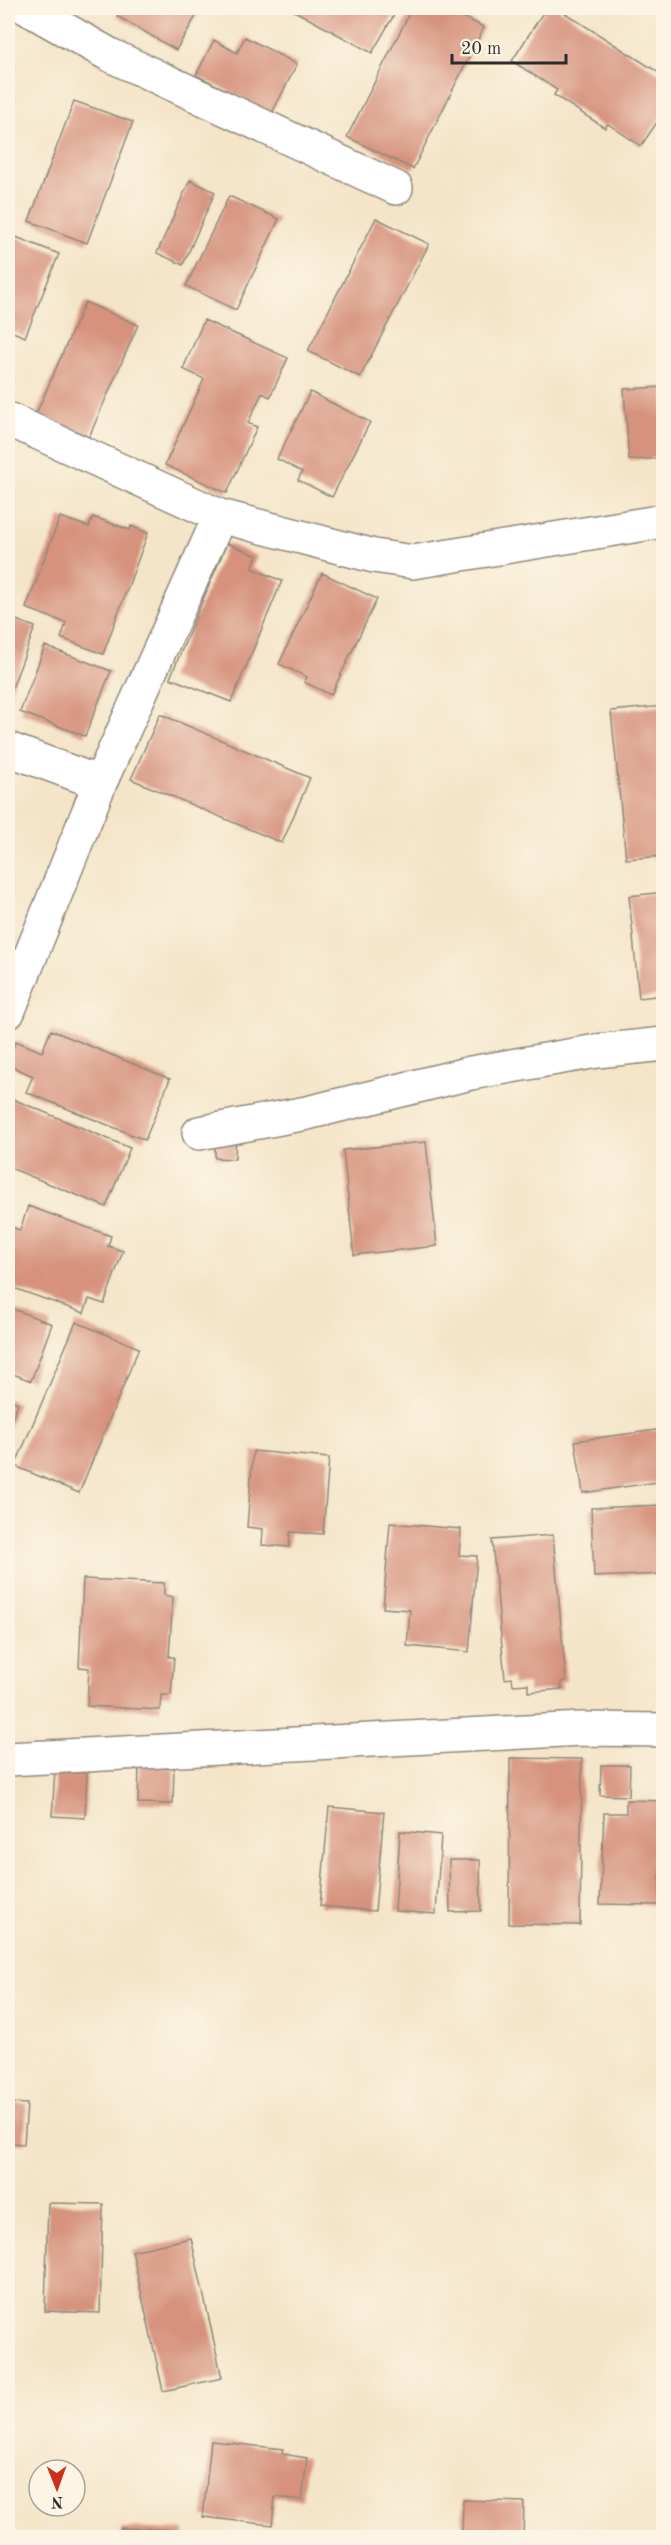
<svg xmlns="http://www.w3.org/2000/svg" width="671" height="2545" viewBox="0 0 671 2545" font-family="'Old Standard TT',serif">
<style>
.building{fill:#d6927d}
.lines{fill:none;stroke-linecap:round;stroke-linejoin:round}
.street-casing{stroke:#90887a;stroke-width:36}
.street{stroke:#fff;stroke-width:33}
</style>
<rect width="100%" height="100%" fill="#fcf5e5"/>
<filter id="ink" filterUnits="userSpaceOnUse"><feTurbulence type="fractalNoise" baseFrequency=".0167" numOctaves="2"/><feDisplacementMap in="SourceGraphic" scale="12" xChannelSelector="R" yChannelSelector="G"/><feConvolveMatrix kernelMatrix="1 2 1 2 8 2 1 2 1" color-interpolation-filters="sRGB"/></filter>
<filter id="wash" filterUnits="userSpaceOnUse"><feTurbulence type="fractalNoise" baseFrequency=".008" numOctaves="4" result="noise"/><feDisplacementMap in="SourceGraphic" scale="24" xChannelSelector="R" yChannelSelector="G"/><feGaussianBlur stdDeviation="1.35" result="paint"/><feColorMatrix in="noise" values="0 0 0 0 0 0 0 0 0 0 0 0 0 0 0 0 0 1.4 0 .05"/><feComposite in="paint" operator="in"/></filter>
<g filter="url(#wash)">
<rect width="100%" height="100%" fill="#f4e5c9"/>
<g id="blocks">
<path class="building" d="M122 8H201L176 50 117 16Z
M289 8H398L372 53Z
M412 8H444L484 27 413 169 347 137Z
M546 8H557L664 76V112L641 146 608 124 605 128 554 95 557 90 512 61Z
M245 37 297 64 272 113 196 75 214 40 237 53Z
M74 101 133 122 87 243 29 221Z
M190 180 215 192 183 265 157 253Z
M229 196 279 219 236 310 186 286Z
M376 218 429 244 360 377 308 351Z
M11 235 59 254 25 337 8 330V243Z
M85 302 138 325 89 437 36 414Z
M204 320 288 358 270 397 262 393 248 423 257 427 227 493 165 465 204 379 183 369Z
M664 387V458L629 460 624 389Z
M310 392 370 422 332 497 298 480 302 472 277 459Z
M60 517 89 527 93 517 130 530 131 526 148 533 103 654 61 638 66 623 26 608Z
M227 543 257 556 252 568 282 581 231 702 170 678Z
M322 573 377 599 331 695 304 682 307 677 279 664Z
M8 617 35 627 8 699Z
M45 646 111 671 85 736 20 712Z
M664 706V856L626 859 611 711Z
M160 714 310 778 282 843 131 779Z
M664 892V995L639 998 629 896Z
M51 1030 170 1079 145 1140 26 1092 33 1076 8 1065V1061L16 1041 42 1052Z
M8 1097 130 1148 106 1207 8 1167Z
M215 1132 236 1133 235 1159 215 1158Z
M426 1142 437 1246 354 1255 343 1150Z
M28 1206 111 1236 108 1246 123 1251 104 1304 89 1299 84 1313 8 1286V1226L20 1230Z
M8 1307 52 1324 31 1381 8 1372Z
M76 1322 139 1348 79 1493 15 1466Z
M8 1399 18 1403 8 1429Z
M663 1429 664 1481 583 1493 575 1441Z
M253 1451 329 1458 323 1534 290 1532 289 1547 262 1545 263 1529 247 1527Z
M664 1505V1574L594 1577 591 1508Z
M390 1523 461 1529 459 1555 477 1556 469 1652 407 1646 410 1610 383 1608Z
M553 1535 566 1681 561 1682 562 1689 528 1692V1684L513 1685 512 1678 505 1679 492 1540Z
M83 1579 164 1583V1595L173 1597 169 1657H174L171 1695H161L160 1710 87 1706 89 1668 79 1667Z
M510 1758 582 1759 580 1925 509 1924Z
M139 1764 174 1765 173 1804 138 1803Z
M601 1765H630L629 1796 600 1795Z
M55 1770 87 1772 85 1818 52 1816Z
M626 1800 663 1801 659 1905 600 1904 604 1813H626Z
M329 1807 384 1812 375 1911 320 1906Z
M400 1831 441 1835 436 1914 395 1911Z
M449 1860H480L481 1911 450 1912Z
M8 2103 27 2104 24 2144 8 2143Z
M48 2203 103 2204 100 2313 45 2311Z
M191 2238 222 2378 163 2391 132 2251Z
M211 2441 283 2449 282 2454 307 2458 302 2500 275 2497 272 2525 203 2517Z
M463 2500 524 2502 523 2538H462Z
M121 2528 184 2530V2538H120Z"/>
</g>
</g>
<g filter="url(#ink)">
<use href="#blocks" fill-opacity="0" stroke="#90887a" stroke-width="1.5"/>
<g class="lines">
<g class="street-casing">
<path id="street" d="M27 8 110 55 396 188
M8 419 220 516 374 556 413 562 664 521
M8 749 100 783
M8 1012 100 783 220 516
M199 1133 307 1113 471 1073 597 1051 664 1044
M8 1759 582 1729 664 1730"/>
</g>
<use href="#street" class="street"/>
</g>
</g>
<rect width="671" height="2545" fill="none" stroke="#fcf5e5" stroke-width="30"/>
<g transform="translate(57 2488) rotate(179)"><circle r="28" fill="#fcf5e5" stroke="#a8a49b" stroke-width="1.5"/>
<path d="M0-4.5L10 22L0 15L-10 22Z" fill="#c8321e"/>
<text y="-9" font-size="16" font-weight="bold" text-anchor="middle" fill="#2b2b2b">N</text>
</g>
<path d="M452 54v9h114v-9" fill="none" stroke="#2b2b2b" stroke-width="3"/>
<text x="461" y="54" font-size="18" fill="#2b2b2b" stroke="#fcf5e5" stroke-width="4.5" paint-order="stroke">20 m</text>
</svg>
